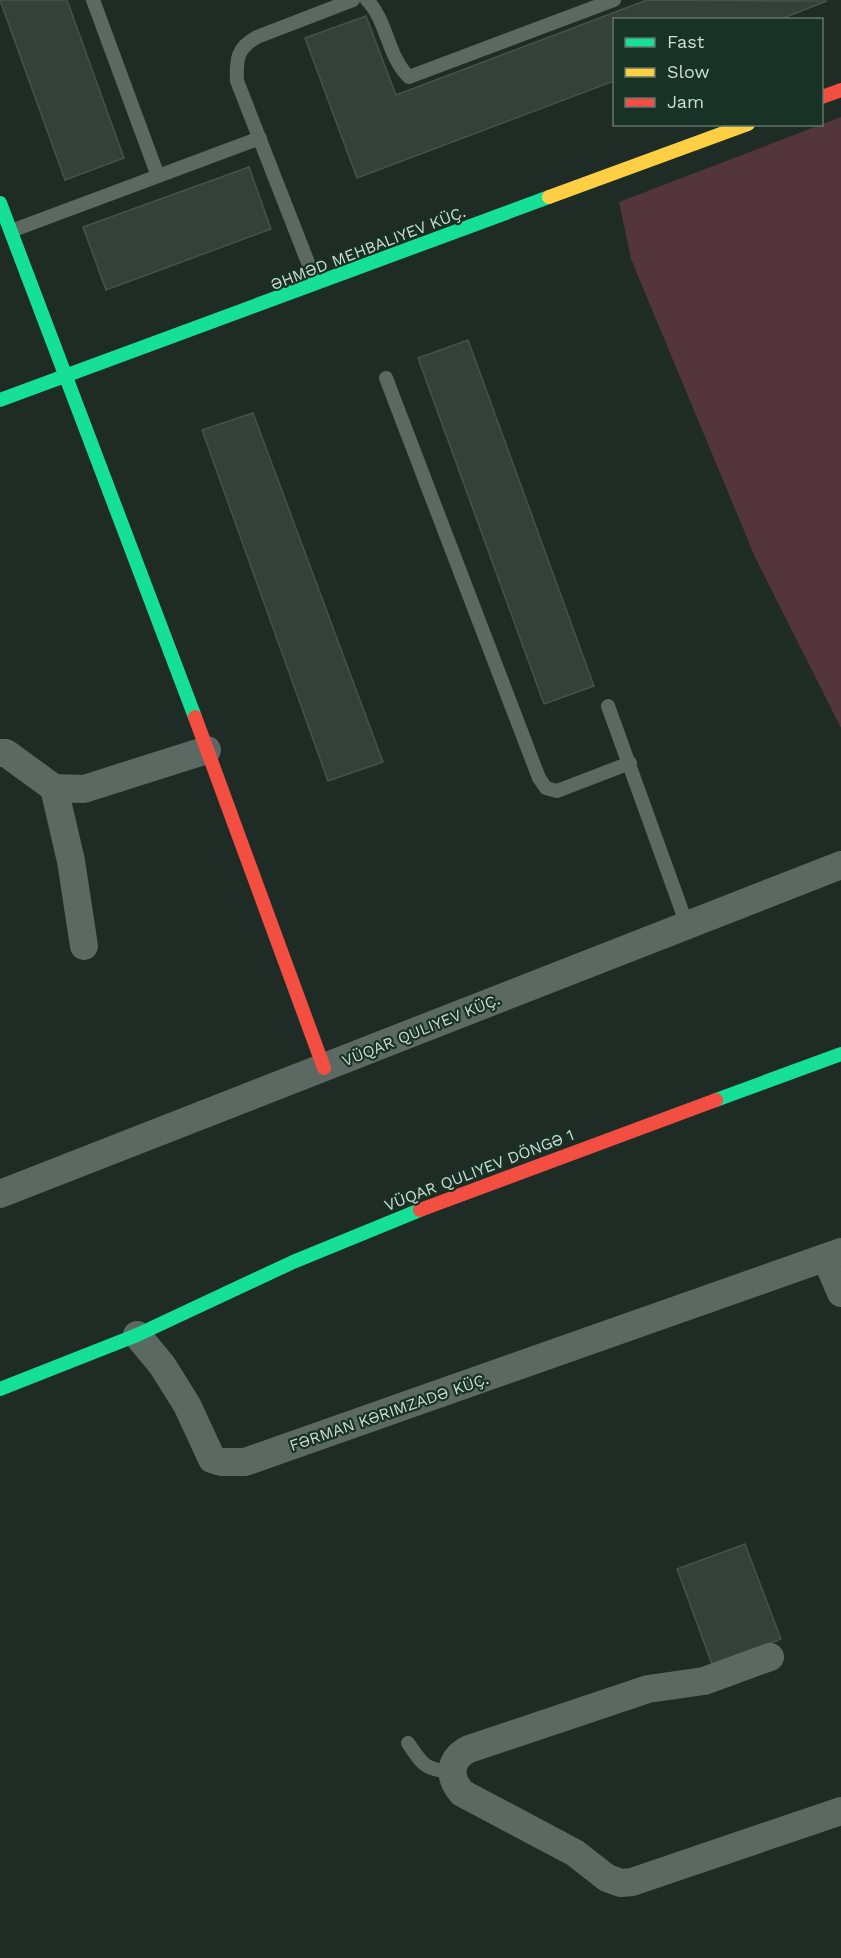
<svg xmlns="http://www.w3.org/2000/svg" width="841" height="1958" viewBox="0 0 841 1958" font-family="'Work Sans',sans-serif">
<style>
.green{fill:#54353b}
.building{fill:#34413b;stroke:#46514c;stroke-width:1.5}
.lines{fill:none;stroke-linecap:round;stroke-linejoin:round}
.lane{stroke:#5b6962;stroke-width:14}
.street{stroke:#5b6962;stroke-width:28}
.fast{stroke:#16e098;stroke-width:14}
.slow{stroke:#ffcf43;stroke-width:14}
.jam{stroke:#f24e42;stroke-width:14}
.labels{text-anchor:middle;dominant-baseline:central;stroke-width:4.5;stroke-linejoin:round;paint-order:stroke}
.street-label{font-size:16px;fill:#ceddd5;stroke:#183226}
</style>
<rect width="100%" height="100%" fill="#1e2c25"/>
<path class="green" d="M841 117V728L755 557 631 259 619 202Z"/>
<path class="building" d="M0 0H67L124 158 65 180Z
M647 0 827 1 778 20H614V81L357 178 305 38 366 16 396 95Z
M249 167 271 229 106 290 83 227Z
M468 340 594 686 544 704 418 358Z
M253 413 383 762 328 781 202 430Z
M745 1544 781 1639 712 1664 677 1569Z"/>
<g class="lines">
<path class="lane" d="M93 0 158 176
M367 0C388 22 387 56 409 77L614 0
M11 231 260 138
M316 283 237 81C236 59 237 48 257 37L353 0
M386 378 539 778 546 788 557 791 630 763
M608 706 687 925
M408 1743C423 1765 424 1769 451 1772"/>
<path class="street" d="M0 753H6L54 788 84 789 207 750
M54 788 71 861 84 946
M0 1194 841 865
M826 1258 841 1293
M137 1335 162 1365 187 1405 212 1459 221 1462H245L841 1252
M770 1657 704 1681 648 1689 469 1749C449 1759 448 1777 462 1793L575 1853 607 1878 621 1883 632 1882 841 1811"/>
<path class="fast" d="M0 203 195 717
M0 400 549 197
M716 1100 841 1054
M0 1389 137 1335 293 1262 420 1210"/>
<path class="slow" d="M549 197 748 124"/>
<path class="jam" d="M822 97 841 90
M195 717 324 1068
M420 1210 716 1100"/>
</g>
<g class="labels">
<g class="street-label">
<text transform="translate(368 248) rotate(-21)">ƏHMƏD MEHBALIYEV KÜÇ.</text>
<text transform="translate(421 1030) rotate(-22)">VÜQAR QULIYEV KÜÇ.</text>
<text transform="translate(479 1170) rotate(-21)">VÜQAR QULIYEV DÖNGƏ 1</text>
<text transform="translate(389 1412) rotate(-19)">FƏRMAN KƏRIMZADƏ KÜÇ.</text>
</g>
</g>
<rect x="613" y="18" width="210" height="108" fill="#183226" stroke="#61766c" stroke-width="1.5"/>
<rect x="625" y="38" width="30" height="9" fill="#16e098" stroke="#61766c" stroke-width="1.5"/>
<text x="667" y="48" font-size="18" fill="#ceddd5">Fast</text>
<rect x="625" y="68" width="30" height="9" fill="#ffcf43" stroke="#61766c" stroke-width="1.5"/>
<text x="667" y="78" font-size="18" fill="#ceddd5">Slow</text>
<rect x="625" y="98" width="30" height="9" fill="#f24e42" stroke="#61766c" stroke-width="1.5"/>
<text x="667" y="108" font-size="18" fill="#ceddd5">Jam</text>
</svg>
